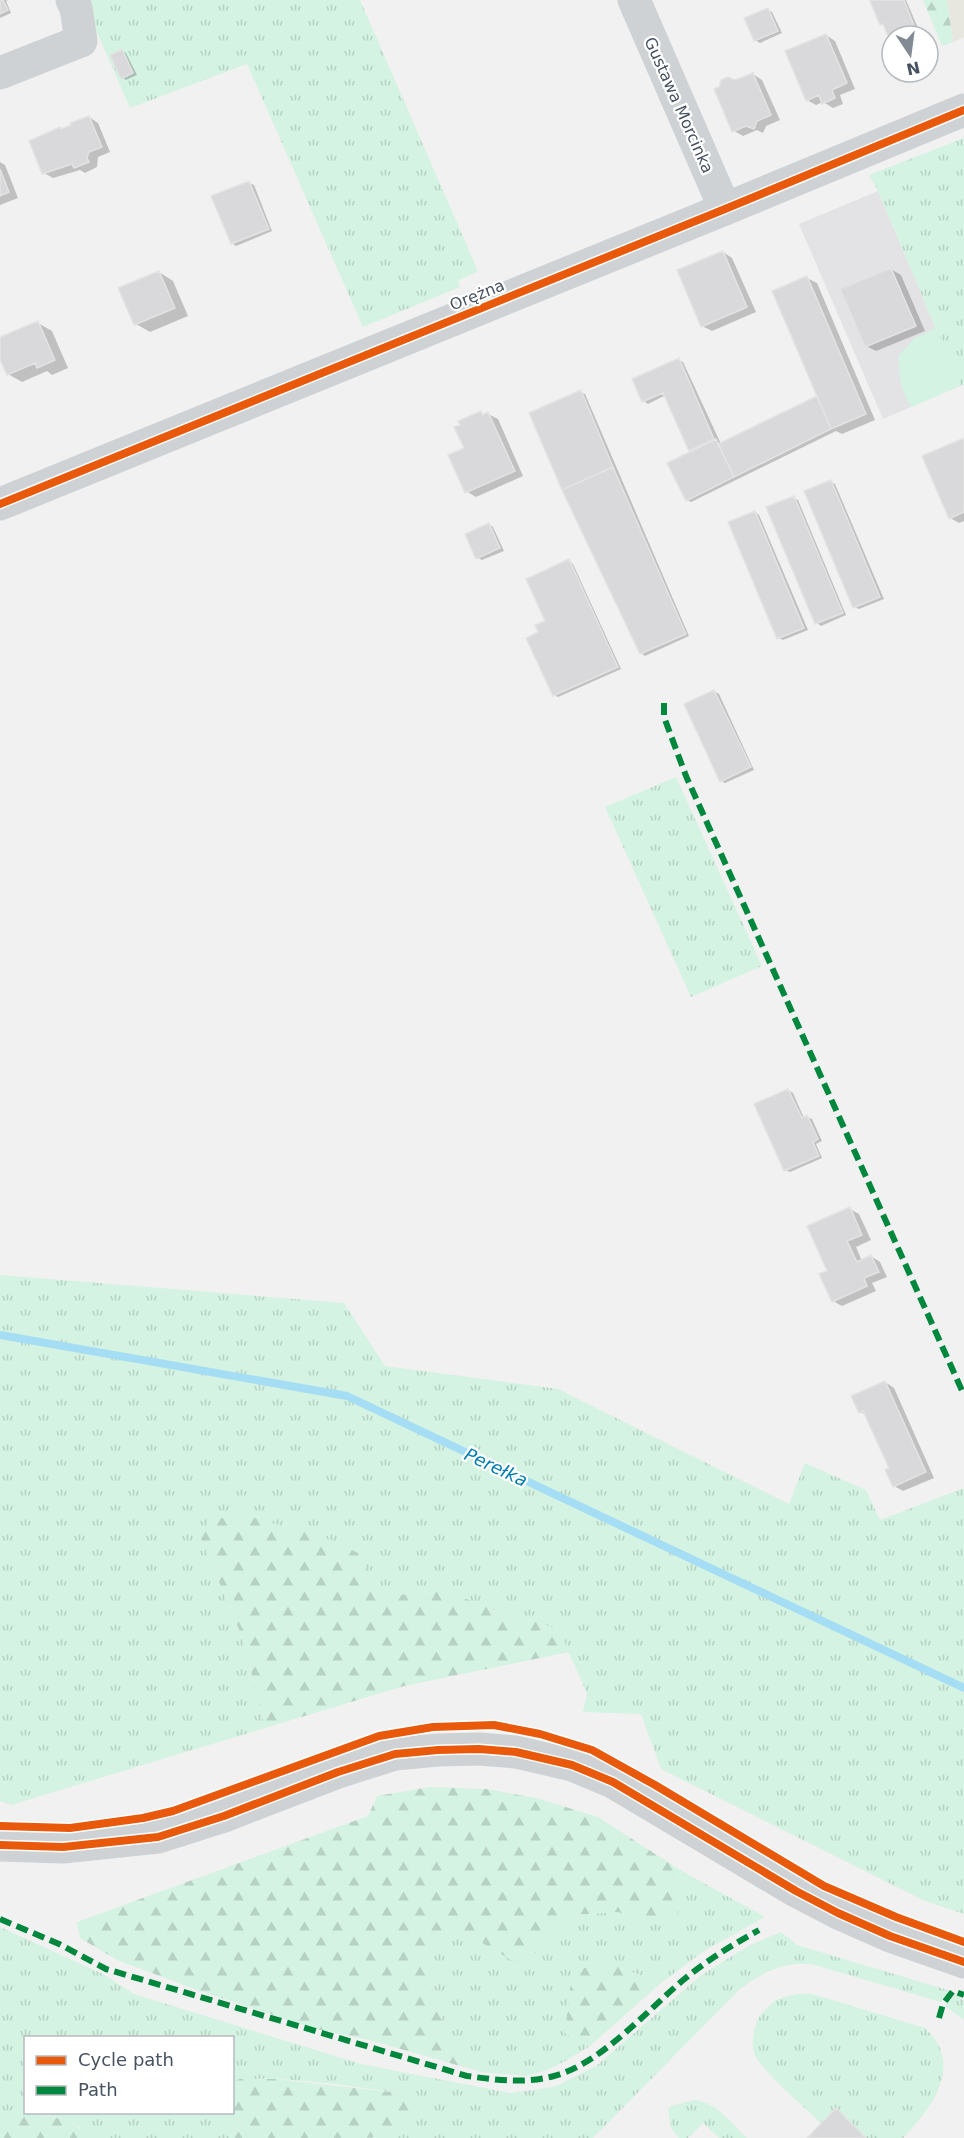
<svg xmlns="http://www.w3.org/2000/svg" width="964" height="2138" viewBox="0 0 964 2138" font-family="'DejaVu Sans',sans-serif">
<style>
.commercial{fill:#e7e6df}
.education{fill:#e3e2e4}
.grass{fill:url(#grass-tufts)}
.forest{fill:url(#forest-firs)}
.green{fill:#d4f3e2}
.shadow{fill:#0003}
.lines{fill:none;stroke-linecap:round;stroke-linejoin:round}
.stream{stroke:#a5ddf4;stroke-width:8}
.building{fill:#d9d9db;stroke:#e3e3e4;stroke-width:1.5}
.minor{stroke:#cfd2d5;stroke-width:33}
.quiet{stroke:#00873e;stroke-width:6;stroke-dasharray:12 6;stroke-linecap:butt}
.cycleway-casing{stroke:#fff;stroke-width:11}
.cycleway{stroke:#e8590c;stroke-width:8}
.labels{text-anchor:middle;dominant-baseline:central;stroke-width:4.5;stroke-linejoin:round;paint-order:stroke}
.street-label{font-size:16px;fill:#465260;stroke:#fff}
.water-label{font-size:18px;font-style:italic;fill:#017eb1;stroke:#fff}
</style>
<defs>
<pattern id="grass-tufts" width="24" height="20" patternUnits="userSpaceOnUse" patternTransform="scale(1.5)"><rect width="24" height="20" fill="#d4f3e2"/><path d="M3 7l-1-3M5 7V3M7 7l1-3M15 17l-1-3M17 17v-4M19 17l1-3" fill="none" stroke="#b7d2c4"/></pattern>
<pattern id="forest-firs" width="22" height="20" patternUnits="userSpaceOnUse" patternTransform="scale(1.5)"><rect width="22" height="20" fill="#d4f3e2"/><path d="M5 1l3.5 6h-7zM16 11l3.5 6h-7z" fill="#b7d2c4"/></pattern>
</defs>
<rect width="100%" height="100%" fill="#f2f1f1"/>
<path class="commercial" d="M947 0H964V37L953 42Z"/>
<path class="education" d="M878 191 960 386 883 419 799 224Z"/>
<path class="grass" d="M83 0H360L478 271 458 281 460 287 363 327 247 64 130 108Z
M964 138V384L960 386 878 191 869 175Z
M676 777 762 966 691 997 605 807Z
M0 1275 344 1303 385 1366 558 1389 789 1504 805 1463 866 1490 880 1520 964 1488V1914L925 1901 661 1769 641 1714 583 1712 587 1693 558 1629 496 1611 447 1591 397 1595 375 1582 358 1553 201 1539 243 1639 265 1728 11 1805 0 1801Z
M680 1870 765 1917 704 1951 661 1983 613 1965 568 2014 565 2033 590 2046 567 2060 550 2069 527 2076 481 2072 455 2050 446 2032 420 1951 462 1931 486 1944 536 1952 549 1933 570 1915 618 1912 652 1924 677 1920Z
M0 1927 103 1974 134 1994 361 2064 510 2093 554 2087 596 2066 700 1976 748 1946 781 1932 797 1945 951 1991 941 2002 811 1964C780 1962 765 1972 740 1989L593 2138H368L394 2132 410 2116 409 2094C377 2090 255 2070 233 2083L232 2038H26L25 2112 17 2110 0 2113Z
M799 1994H811L829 1999 925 2028C964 2064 934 2106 903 2138H866L836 2108 822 2124C808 2111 759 2068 754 2053 751 2042 754 2025 760 2016 772 2000 779 1997 799 1994Z
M956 1994 964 2001V2020L945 2006Z
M694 2100C717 2102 731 2123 747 2138H719L703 2123 688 2138H679L671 2128 668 2109 671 2106Z
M28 2113H219L237 2126 230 2138H88C78 2118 48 2116 28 2113Z"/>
<path class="forest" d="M923 0H947L953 42 942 46Z
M248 1516 331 1540 358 1553 375 1582 397 1595 447 1591 496 1611 559 1629 569 1652 404 1686 265 1728 243 1639 201 1539 210 1519Z
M430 1787 486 1789 536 1798 598 1817 680 1870 677 1920 652 1924 618 1912 570 1915 549 1933 537 1952 513 1961 462 1931 420 1951 446 2032 455 2050 481 2072 369 2040 316 2029 197 1990 117 1960 80 1938 77 1922 368 1816 377 1796Z
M613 1965 661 1983 590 2046 565 2033 570 1989 576 1969Z
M239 2079H275L409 2094 410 2116 394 2132 368 2138H230L237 2126 219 2113 232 2112 233 2083Z
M17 2110 67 2120 87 2134 88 2138H0V2113Z"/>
<path class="green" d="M936 328 960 386 911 407C900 390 898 374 899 355L915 338Z"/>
<path class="shadow" d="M0 0H8L6 1 11 13 0 18Z
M877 0H906L918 28 922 31 924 36H892V42L885 26 881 24Z
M768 10 772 12 782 33 760 43 755 40Z
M826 35 835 41 855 89 840 95 843 104 833 108 823 102 816 105 807 100Z
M122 51 126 53 137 75 126 80 122 78Z
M753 74 762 80 780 120 766 126 763 133 757 130 743 136 734 131 735 82Z
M89 117 98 123 110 152 98 157 97 167 85 173 80 170 53 178 44 173 62 130Z
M0 162 5 165 18 198 0 205Z
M249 183 254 185 272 231 236 246 232 243Z
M723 252 732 258 756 312 712 331 702 326Z
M891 269 901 275 925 331 876 351 866 346Z
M159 272 173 281 188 316 150 332 136 324Z
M807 278 817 283 875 420 842 434 836 431 691 502 687 500 691 453 666 395 648 404 644 401 679 360 683 362 721 444 819 397Z
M38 323 52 331 68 368 52 375 47 371 22 382 8 374 0 356V339Z
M581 392 585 394 689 636 645 656 641 653Z
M481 413 485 415 488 414 498 419 523 476 476 497 466 491V449Z
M964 439V521L959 523 950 518Z
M831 482 835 484 884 599 859 609 854 607Z
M794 498 798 500 846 615 821 626 817 623Z
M755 512 759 515 808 630 783 640 778 638Z
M489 524 493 527 504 551 482 560 478 558Z
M569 561 573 564 621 669 558 697 554 695 547 621Z
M714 691 719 694 754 770 725 783 721 781Z
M788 1090 793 1093 804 1118 807 1117 812 1119 822 1141 816 1144 822 1158 790 1172 785 1170Z
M850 1209 859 1214 871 1240 856 1247 862 1261 871 1256 880 1262 887 1277 872 1283 876 1291 842 1306 833 1301 829 1272Z
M885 1382 894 1388 934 1478 903 1491 894 1486 890 1469 867 1415 860 1412Z"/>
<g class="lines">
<path class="stream" d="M0 1335 347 1396 964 1688"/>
</g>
<path class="building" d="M0 0H3L8 10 0 14Z
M873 0H904L915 28 918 27 922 36H892V46L883 24 880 25 870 1Z
M768 8 778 31 754 41 744 18Z
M826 34 847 83 832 90 835 98 822 104 819 95 806 101 785 51Z
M122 49 133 73 121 79 110 55Z
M753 73 771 115 757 121 754 129 746 126 732 132 714 89 719 87 721 80 728 77 735 80Z
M89 116 102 147 89 152 87 158 89 162 74 168 72 164 42 174 29 141 60 127 61 129 71 125 70 123Z
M0 169 9 192 0 196Z
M249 181 269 229 231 244 211 196Z
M723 251 747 307 701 327 677 270Z
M891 268 916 326 865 347 840 289Z
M159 271 175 308 134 325 118 288Z
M807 276 866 414 831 429 772 291Z
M38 321 55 360 37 368 35 363 7 375 0 360V337Z
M679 358 714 439 689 451 663 393 642 402 632 379Z
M581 390 613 467 562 490 529 413Z
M817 396 831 429 734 477 718 444Z
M481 411 482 415 488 412 515 471 465 493 448 455 464 448 454 427 460 425 458 421Z
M964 438V512L949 519 922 456Z
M716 439 734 477 686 501 667 463Z
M613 467 686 634 640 654 562 490Z
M831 480 880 597 853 608 804 491Z
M794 496 843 613 815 624 766 507Z
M755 511 804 628 777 639 728 522Z
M489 523 500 548 476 559 465 534Z
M569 559 618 667 553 696 526 638 538 632 535 625 545 621 526 579Z
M714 690 751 767 720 782 684 704Z
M788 1089 802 1118 807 1115 818 1139 813 1142 819 1156 784 1171 754 1104Z
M850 1207 862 1235 847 1241 857 1262 871 1255 879 1272 864 1278 867 1286 832 1302 819 1274 827 1271 807 1226Z
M885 1381 926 1472 893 1487 885 1470 889 1468 867 1420 863 1411 859 1413 851 1396Z
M836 2108 866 2138H807Z"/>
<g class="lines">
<path class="minor" d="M634 0 725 209
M0 73 81 41 76 8 72 0
M0 504 725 209 964 110
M0 1845 63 1847 158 1837 224 1816 338 1772 395 1754 438 1750 479 1749 516 1752 572 1765 613 1782 796 1891 838 1913 890 1936 964 1962"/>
<path class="quiet" d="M664 703V717L686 776 964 1395
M0 1919 59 1944 106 1969 467 2076C497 2080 523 2084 554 2076 600 2064 646 2012 682 1981 706 1961 732 1945 759 1930
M939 2018 943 2004 953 1991 964 1995"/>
<g class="cycleway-casing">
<path id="cycleway" d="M0 504 725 209 964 110
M0 1826 70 1828 143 1818 173 1811 379 1736 433 1727 494 1725 540 1734 592 1750 655 1785 824 1886 896 1917 964 1942
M0 1845 63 1847 158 1837 224 1816 338 1772 395 1754 438 1750 479 1749 516 1752 572 1765 613 1782 796 1891 838 1913 890 1936 964 1962"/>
</g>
<use href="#cycleway" class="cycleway"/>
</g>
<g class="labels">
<g class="street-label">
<text transform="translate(679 105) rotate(66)">Gustawa Morcinka</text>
<text transform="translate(477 295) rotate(-22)">Orężna</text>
</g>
<g class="water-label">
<text transform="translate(496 1467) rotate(25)">Perełka</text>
</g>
</g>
<rect x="24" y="2036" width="210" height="78" fill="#ffffff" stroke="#b5babf" stroke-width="1.5"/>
<rect x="36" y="2056" width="30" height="9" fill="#e8590c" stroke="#b5babf" stroke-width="1.5"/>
<text x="78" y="2066" font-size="18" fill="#465260">Cycle path</text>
<rect x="36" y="2086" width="30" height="9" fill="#00873e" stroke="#b5babf" stroke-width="1.5"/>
<text x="78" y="2096" font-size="18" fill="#465260">Path</text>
<g transform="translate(910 54) rotate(167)"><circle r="28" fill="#ffffff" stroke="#b5babf" stroke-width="1.5"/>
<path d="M0-4.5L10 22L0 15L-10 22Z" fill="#828a93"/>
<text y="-9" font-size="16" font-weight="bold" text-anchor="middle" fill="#465260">N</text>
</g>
</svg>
